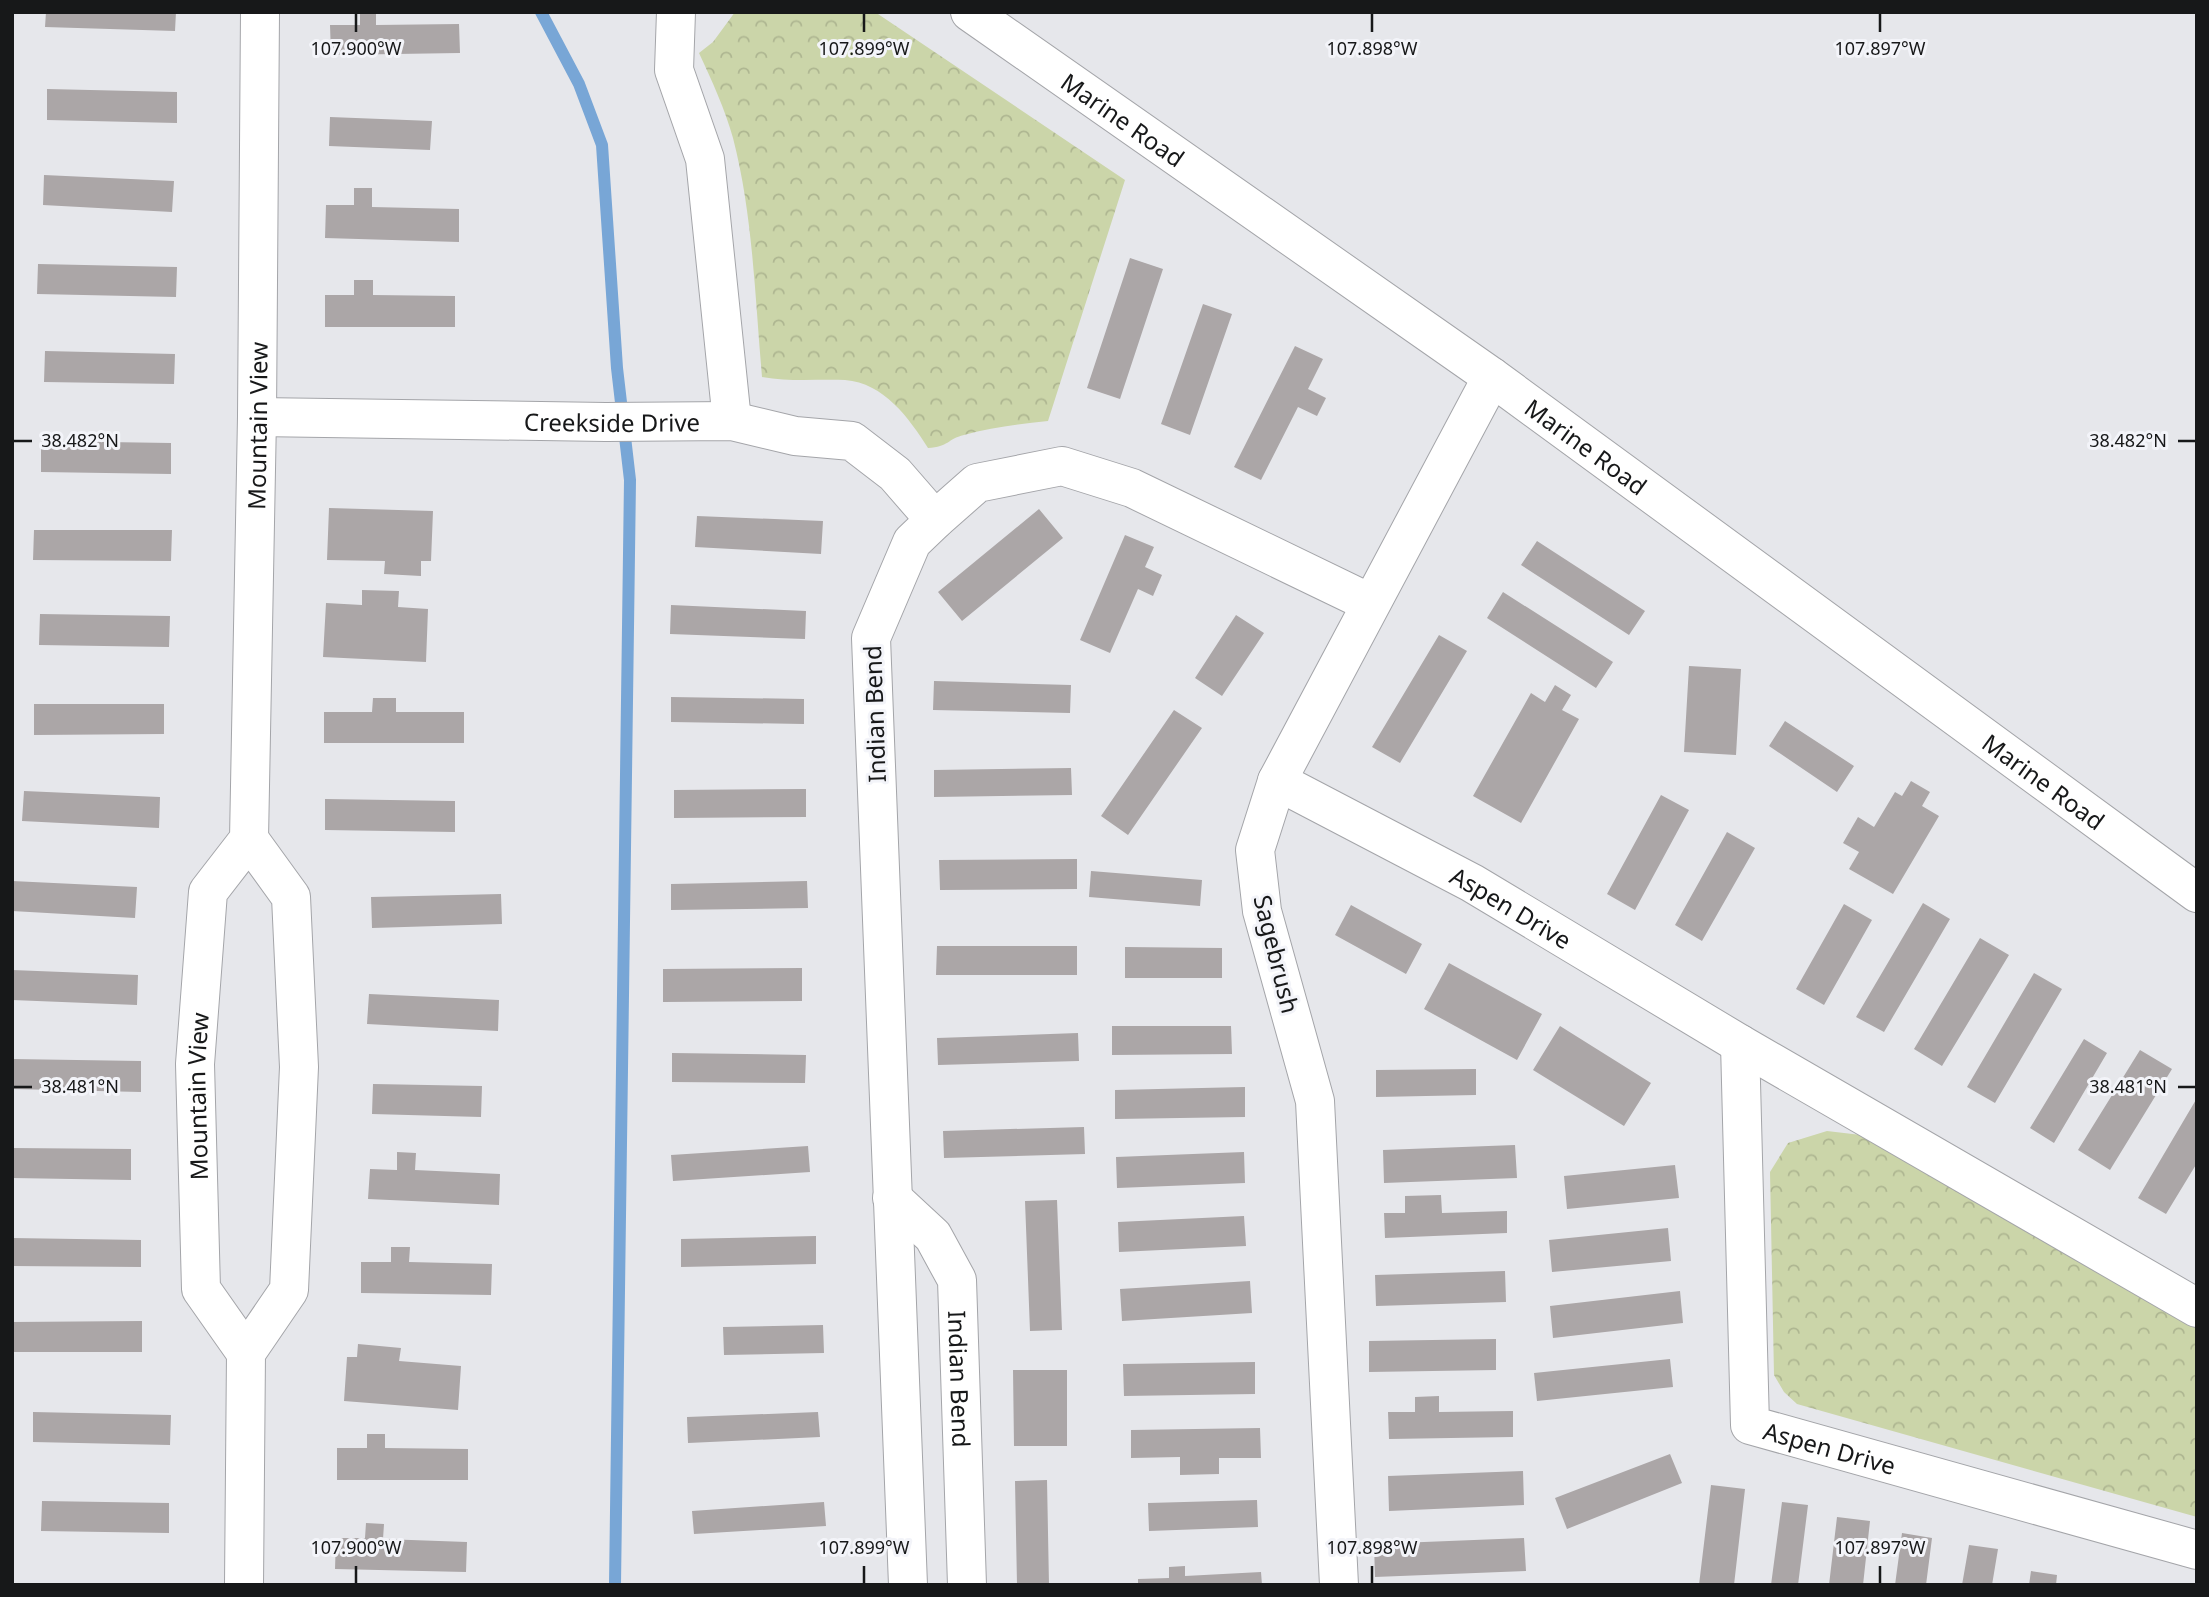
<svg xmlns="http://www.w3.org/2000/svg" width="2209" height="1597" viewBox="0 0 2209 1597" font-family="'Noto Sans',sans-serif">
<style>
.park{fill:url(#park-crowns)}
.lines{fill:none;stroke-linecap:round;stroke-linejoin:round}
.stream{stroke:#78a6d6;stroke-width:12}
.building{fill:#aba6a7}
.minor-casing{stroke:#a4a5a9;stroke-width:40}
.minor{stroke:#fff;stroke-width:38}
.ticks{fill:none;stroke:#171819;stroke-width:2.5}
.labels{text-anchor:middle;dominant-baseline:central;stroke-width:6;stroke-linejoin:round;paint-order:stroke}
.street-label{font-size:24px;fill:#171819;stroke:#f3f4f9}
.ticks-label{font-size:18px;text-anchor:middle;fill:#171819;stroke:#f3f4f9;stroke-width:6;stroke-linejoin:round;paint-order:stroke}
</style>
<defs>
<pattern id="park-crowns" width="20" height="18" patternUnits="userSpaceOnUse" patternTransform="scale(1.75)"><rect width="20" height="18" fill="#cbd5a9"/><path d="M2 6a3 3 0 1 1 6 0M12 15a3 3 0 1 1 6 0" fill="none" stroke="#aeb691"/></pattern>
</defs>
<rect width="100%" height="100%" fill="#e6e7eb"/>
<path class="park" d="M735 12H875L1125 180 1048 421C1019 424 992 427 964 435 947 439 949 447 928 448 909 418 884 383 845 380 817 379 790 382 762 377 755 298 753 215 733 138 725 109 712 81 699 53L713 42Z
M1827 1131 1861 1135 1883 1143 2197 1327V1517L1797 1404 1784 1392 1774 1375 1770 1172 1788 1143Z"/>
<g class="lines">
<path class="stream" d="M541 12 579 84 602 145 617 368 630 480 615 1585"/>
</g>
<path class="building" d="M46 12H176L175 31 45 27Z
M360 12H376V25L459 24 460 53 331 55 330 25H360Z
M47 89 177 92V123L47 120Z
M330 117 432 121 430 150 329 146Z
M44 175 174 181 172 212 43 205Z
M354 188H372V207L459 209V242L325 238 326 205H354Z
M1130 258 1163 269 1120 399 1087 388Z
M38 264 177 267 176 297 37 294Z
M354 280H373V295L455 296V327H325V295H354Z
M1203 304 1232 314 1190 435 1161 424Z
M1295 346 1323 359 1308 389 1326 398 1317 416 1298 407 1261 480 1234 467Z
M45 351 175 354 174 384 44 382Z
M41 441 171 443V474L41 472Z
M329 508 433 511 431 561H421V576L384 574 385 561 327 560Z
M1039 509 1063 538 962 621 938 592Z
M697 516 823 521 821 554 695 547Z
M34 530H172L171 561 33 560Z
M1125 535 1154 547 1145 567 1162 575 1153 596 1138 589 1110 653 1080 640Z
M1537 541 1645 611 1629 635 1521 565Z
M362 590 399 591 398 607 428 609 426 662 323 657 326 603 362 605Z
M1503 592 1613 662 1596 688 1487 618Z
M671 605 806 611 805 639 670 634Z
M40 614 170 616 169 647 39 645Z
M1236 615 1264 633 1222 696 1195 678Z
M1439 635 1467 651 1400 763 1372 747Z
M1689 666 1741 669 1736 755 1684 752Z
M934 681 1071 685 1070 713 933 710Z
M1555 685 1571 695 1562 710 1579 719 1521 823 1473 796 1531 693 1545 702Z
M671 697 804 699V724L671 722Z
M373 698H396V712H464V743H324V712H372Z
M34 704H164V734L34 735Z
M1174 710 1202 728 1128 835 1101 816Z
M1785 721 1854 766 1837 792 1769 746Z
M1071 768 1072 795 934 797V770Z
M1911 781 1930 792 1922 806 1939 816 1893 894 1849 869 1859 852 1843 843 1858 817 1874 827 1895 792 1902 796Z
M806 789V817L674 818V790Z
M24 791 160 797 159 828 22 821Z
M1661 795 1689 810 1635 910 1607 894Z
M325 799 455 801V832L325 830Z
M1727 832 1755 848 1702 941 1675 925Z
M1077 859V889L940 890 939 860Z
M1091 871 1202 880 1200 906 1089 897Z
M12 881 137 887 135 918 12 911Z
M807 881 808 908 671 910V884Z
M501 894 502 924 372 928 371 897Z
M1923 903 1950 919 1884 1032 1856 1017Z
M1844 904 1872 920 1824 1005 1796 989Z
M1351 905 1422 944 1406 974 1335 935Z
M1980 938 2009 955 1942 1066 1914 1049Z
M937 946H1077V975H936Z
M1125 947 1222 948V978H1125Z
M1449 963 1542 1014 1517 1060 1424 1009Z
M802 968V1001L663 1002V969Z
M12 970 138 975 137 1005 12 1000Z
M2034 973 2062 989 1995 1103 1967 1087Z
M369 994 499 1000 498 1031 367 1024Z
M1112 1026H1231L1232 1054 1112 1055Z
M1560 1026 1651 1083 1624 1126 1533 1070Z
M1078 1033 1079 1061 938 1065 937 1038Z
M2084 1039 2107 1053 2054 1143 2030 1128Z
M2140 1050 2172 1069 2110 1170 2078 1150Z
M672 1053 806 1055 805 1083 672 1082Z
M12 1059 141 1061V1092L12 1089Z
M1476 1069V1095L1376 1097V1070Z
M373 1084 482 1086 481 1117 372 1114Z
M1245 1087V1117L1115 1119V1090Z
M2197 1098V1163L2166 1214 2138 1198Z
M1084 1127 1085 1154 944 1158 943 1131Z
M1515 1145 1517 1178 1384 1183 1383 1150Z
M808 1146 810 1172 673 1181 671 1155Z
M12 1148 131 1149V1180L12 1178Z
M397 1152 416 1153 415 1170 500 1174 499 1205 368 1199 370 1169 397 1170Z
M1244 1152 1245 1183 1117 1188 1116 1157Z
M1675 1165 1679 1198 1567 1209 1564 1176Z
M1441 1195 1442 1213 1507 1211V1233L1385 1238 1384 1213H1405V1196Z
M1057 1200 1062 1330 1030 1331 1025 1201Z
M1244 1216 1246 1246 1119 1252 1118 1222Z
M1668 1228 1671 1261 1552 1272 1549 1240Z
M816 1236V1264L681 1267V1239Z
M12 1238 141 1240V1267L12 1266Z
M391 1247H410L409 1262 492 1264 491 1295 361 1293V1262H391Z
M1505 1271 1506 1302 1376 1306 1375 1275Z
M1250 1281 1252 1313 1122 1321 1120 1289Z
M1680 1291 1683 1323 1553 1338 1550 1306Z
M142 1321V1352H12V1322Z
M823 1325 824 1353 724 1355 723 1327Z
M1496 1339V1370L1369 1372V1341Z
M358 1344 401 1348 399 1361 461 1366 458 1410 344 1401 347 1357H357Z
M1670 1359 1673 1387 1537 1401 1534 1373Z
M1255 1362V1394L1124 1396 1123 1364Z
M1013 1370H1067V1446H1014Z
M1439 1396V1412L1513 1411V1437L1389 1439 1388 1412H1415V1397Z
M33 1412 171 1415 170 1445 33 1442Z
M818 1412 820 1437 688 1443 687 1417Z
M1260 1428 1261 1458H1219V1474L1180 1475V1457L1131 1458V1430Z
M367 1434H385V1448L468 1449V1480H337V1448H367Z
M1670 1454 1682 1483 1567 1529 1555 1498Z
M1523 1471 1524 1505 1389 1511 1388 1476Z
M1047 1480 1049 1585H1017L1015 1481Z
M1711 1485 1745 1489 1734 1585H1699Z
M1257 1500 1258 1527 1149 1531 1148 1503Z
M42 1501 169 1503V1533L41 1531Z
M824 1502 826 1526 694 1534 692 1511Z
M1782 1502 1808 1505 1798 1585H1771Z
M1837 1517 1870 1521 1863 1585H1829Z
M366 1523 384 1524 383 1539 467 1542 466 1572 335 1569 336 1538H365Z
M1902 1533 1932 1538 1926 1585H1895Z
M1524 1538 1526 1571 1375 1577 1374 1544Z
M1969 1545 1998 1549 1992 1585H1962Z
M1185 1566V1576L1261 1572 1262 1585H1138V1579L1169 1578V1567Z
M2031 1571 2057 1575 2056 1585H2029Z"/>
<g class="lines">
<g class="minor-casing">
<g id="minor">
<path d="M676 12 674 70 705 159 732 421"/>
<path id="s1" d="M970 12 1492 377 2197 893"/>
<path id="s2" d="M257 417 606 422 732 421 795 436 852 441 895 474 935 520"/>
<path id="s3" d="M1277 781 1472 883 1740 1044 2197 1308"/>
<path id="s4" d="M1740 1044 1750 1425 2197 1550"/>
<path id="s5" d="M892 1198 933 1236 957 1280 967 1585"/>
<path id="s6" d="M246 1353 201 1289 195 1064 208 892 249 839 257 417 260 12"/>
<path d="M244 1585 246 1353 289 1290 299 1067 291 897 249 839"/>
<path d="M908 1585 871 638 912 542 935 520 977 483 1062 466 1132 488 1370 603"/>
<path d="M1339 1585 1315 1101 1262 911 1255 850 1277 781 1492 377"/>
</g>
</g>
<use href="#minor" class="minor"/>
</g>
<path class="ticks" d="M356 14V32M864 14V32M1372 14V32M1880 14V32M14 441H32M2178 441H2195M14 1087H32M2178 1087H2195M356 1566V1583M864 1566V1583M1372 1566V1583M1880 1566V1583"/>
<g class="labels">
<g class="street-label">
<text stroke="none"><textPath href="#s1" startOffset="187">Marine Road</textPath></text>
<text stroke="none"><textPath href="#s2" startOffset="355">Creekside Drive</textPath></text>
<text stroke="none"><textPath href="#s6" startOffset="956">Mountain View</textPath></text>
<text stroke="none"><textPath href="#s1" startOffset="754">Marine Road</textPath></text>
<text transform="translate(874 714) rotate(-92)">Indian Bend</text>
<text stroke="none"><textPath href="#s1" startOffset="1321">Marine Road</textPath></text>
<text stroke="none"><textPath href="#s3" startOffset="266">Aspen Drive</textPath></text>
<text transform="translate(1277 954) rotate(76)">Sagebrush</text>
<text stroke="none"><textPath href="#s6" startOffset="271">Mountain View</textPath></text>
<text stroke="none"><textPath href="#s5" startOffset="205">Indian Bend</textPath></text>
<text stroke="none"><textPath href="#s4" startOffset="464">Aspen Drive</textPath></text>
</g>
</g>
<g class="ticks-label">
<text x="356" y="55">107.900°W</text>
<text x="864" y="55">107.899°W</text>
<text x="1372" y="55">107.898°W</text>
<text x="1880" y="55">107.897°W</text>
<text x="80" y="447">38.482°N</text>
<text x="2128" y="447">38.482°N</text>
<text x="80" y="1093">38.481°N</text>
<text x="2128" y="1093">38.481°N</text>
<text x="356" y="1554">107.900°W</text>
<text x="864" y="1554">107.899°W</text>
<text x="1372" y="1554">107.898°W</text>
<text x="1880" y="1554">107.897°W</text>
</g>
<rect width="2209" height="1597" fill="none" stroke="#171819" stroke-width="28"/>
</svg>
